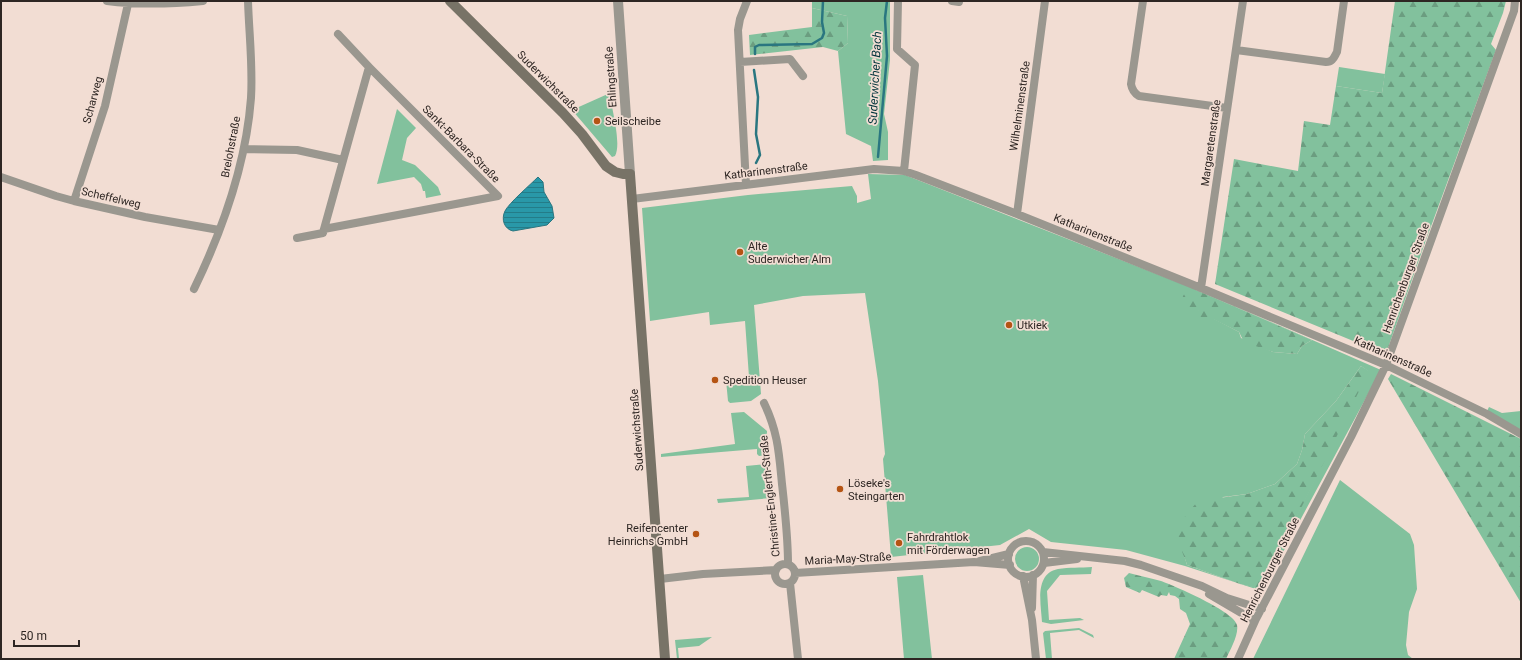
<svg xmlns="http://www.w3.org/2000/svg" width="1522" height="660" viewBox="0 0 1522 660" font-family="Roboto,sans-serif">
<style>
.green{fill:#82c19d;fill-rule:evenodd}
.forest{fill:url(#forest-firs)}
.water{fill:url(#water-rules);stroke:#2a7680}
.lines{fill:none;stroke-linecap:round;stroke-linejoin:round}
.stream{stroke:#2a7680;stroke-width:2.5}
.minor{stroke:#9a978f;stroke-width:8}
.tertiary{stroke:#9a978f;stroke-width:10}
.secondary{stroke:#787367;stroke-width:10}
.poi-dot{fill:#b55414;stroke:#f2ddd3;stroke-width:1.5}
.labels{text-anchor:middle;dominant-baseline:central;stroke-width:3.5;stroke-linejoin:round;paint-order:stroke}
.street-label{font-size:11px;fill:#2e2623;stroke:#f2ddd3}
.poi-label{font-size:11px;fill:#2e2623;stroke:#f2ddd3;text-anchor:start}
.water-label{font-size:12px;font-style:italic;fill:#02353c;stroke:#f2ddd3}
</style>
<defs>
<pattern id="forest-firs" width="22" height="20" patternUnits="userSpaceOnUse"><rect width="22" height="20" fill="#82c19d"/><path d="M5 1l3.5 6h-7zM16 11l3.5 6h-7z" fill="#6b9d80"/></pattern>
<pattern id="water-rules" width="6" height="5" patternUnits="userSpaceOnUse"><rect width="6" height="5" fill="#2998a8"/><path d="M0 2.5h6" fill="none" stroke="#247c88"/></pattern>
</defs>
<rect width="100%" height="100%" fill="#f2ddd3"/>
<path class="green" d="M812 1H890V60L884 114 888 132V160L873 161 871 146 846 134 838 51 848 43 847 16 812 8Z
M1339 67 1385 74 1382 93 1336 86Z
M610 93C611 108 622 143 615 156L612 157 572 110Z
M397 109 416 128 407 138 402 160 415 165 438 187 441 195 426 198 425 191H423L421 184 414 177 377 184Z
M868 174 905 175 1200 291 1381 370 1262 591 1185 566 1126 550 1051 542 1029 529 1000 545 891 557 883 459 885 454 878 381 865 293 803 296 754 305 761 394 751 401 730 403 728 401 726 380 749 377 745 321 710 325 709 312 650 321 642 208 748 195 852 186 857 196V203L871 199ZM1187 290H1196L1312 340 1302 346 1297 354 1273 352 1241 338 1239 332 1199 311ZM1361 366 1368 371 1261 588 1240 584 1187 565 1184 555 1223 497 1247 494 1275 484 1297 464 1302 450 1305 434 1336 401Z
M1489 407 1502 413 1521 411V432L1486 413Z
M744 412 767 431 766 455 759 456 757 454V449L661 457V454L735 444 731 413Z
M767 464 771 498 718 503 717 499 749 497 746 466Z
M1340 480 1410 534 1414 545 1417 589 1409 612 1406 645 1408 655 1413 659H1253Z
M1015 559a12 12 0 1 1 24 0a12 12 0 1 1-24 0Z
M1092 567 1091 574 1060 575 1047 591 1049 620 1080 618 1084 620 1051 624 1042 622C1041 604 1034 574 1058 569 1069 567 1081 568 1092 567Z
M923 575 932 659H904L897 577Z
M1079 628 1093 635 1094 638 1079 630 1050 633 1052 659H1046L1043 633 1045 631Z
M712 637 699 646 678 648 679 659H677L675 640Z"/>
<path class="forest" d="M1395 1H1506L1503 13 1491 44 1496 50 1426 240 1388 348 1380 352 1215 284 1234 159 1298 171 1304 121 1330 125 1336 86 1382 93Z
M812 8 847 16 848 43 838 51 823 47 750 55 749 35 812 27Z
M1187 290H1196L1312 340 1302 346 1297 354 1273 352 1244 342 1239 332 1213 319 1206 323 1198 319 1199 311 1190 310 1182 303 1183 296Z
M1361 366 1369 371 1261 589 1240 584 1187 565C1185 557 1180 549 1179 541 1175 524 1188 513 1198 501L1247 494 1275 484 1297 464 1302 450 1305 434 1336 401Z
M1391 374 1521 439V603L1388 379Z
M1129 573C1139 576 1151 578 1161 581 1175 586 1235 612 1237 625 1239 635 1230 650 1226 659H1174L1190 624 1186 613 1180 609 1179 599 1175 596 1170 595 1169 592 1167 596 1161 595 1159 597 1142 590 1140 593 1126 587 1124 578Z"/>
<path class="water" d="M538 177 543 182 544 192 552 206 554 218 547 225 513 231C504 229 501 219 505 211 509 203 530 185 538 177Z"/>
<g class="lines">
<path class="stream" d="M755 54V47L759 45 812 44 822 38 824 33 822 22 823 1
M754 70 758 97 756 134 760 155 756 163
M878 157 887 56 885 18 887 1"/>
<path class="minor" d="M107 1C139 5 171 4 203 1
M898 1 897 49 915 65 904 171
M952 1 959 2
M1143 1 1131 84C1132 90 1134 93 1139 96L1227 108
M338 34 369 67
M1236 50 1326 62C1333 62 1334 57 1337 52L1344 1
M740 62 790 59 803 76
M369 67 498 196 324 229Z
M244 149 297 150 343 160
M1 177 56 196 74 201 145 217 219 230
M746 185 738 30 740 19 747 1
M632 199 874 169 904 171 916 175 1017 214 1201 288 1386 365 1487 414 1521 434
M74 201 105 106 128 4
M1017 214 1045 1
M297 238 323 233 324 229
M1201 288 1243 1
M194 289C223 229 246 165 251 98 253 66 249 33 248 1
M764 403C778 432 779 453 782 484 785 511 788 537 788 564
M1008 559a18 18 0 1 1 36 0a18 18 0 1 1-36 0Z
M1043 552 1125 561 1141 565 1202 586 1227 598 1262 609
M980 561 1009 554
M1044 563 1077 559
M775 574a10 10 0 1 1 20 0a10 10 0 1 1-20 0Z
M795 573 974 562 1010 565
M1023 576 1032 620 1036 659
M660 579 703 574 776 570
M790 583 798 659
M1209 594 1255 621
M1032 608 1033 575
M1238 659 1255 621 1351 437 1386 365 1514 11 1515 1"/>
<path class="tertiary" d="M618 1 630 174"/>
<path class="secondary" d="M450 1 563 113 582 134 606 166 615 172 623 174H630L665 659"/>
</g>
<g class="poi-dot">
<circle cx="597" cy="121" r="4"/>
<circle cx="740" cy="252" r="4"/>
<circle cx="1009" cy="325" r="4"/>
<circle cx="715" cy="380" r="4"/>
<circle cx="840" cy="489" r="4"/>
<circle cx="696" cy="534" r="4"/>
<circle cx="899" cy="543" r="4"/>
</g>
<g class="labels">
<g class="street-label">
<text transform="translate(611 77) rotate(-94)">Ehlingstraße</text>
<text transform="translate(548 82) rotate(45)">Suderwichstraße</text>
<text transform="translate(93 100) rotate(-75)">Scharweg</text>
<text transform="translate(1020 106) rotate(-82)">Wilhelminenstraße</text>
<text transform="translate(1211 143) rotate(-82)">Margaretenstraße</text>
<text transform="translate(461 144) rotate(45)">Sankt-Barbara-Straße</text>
<text transform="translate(231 147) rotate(-79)">Brelohstraße</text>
<text transform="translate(766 171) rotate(-7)">Katharinenstraße</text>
<text transform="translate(111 198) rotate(13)">Scheffelweg</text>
<text transform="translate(1093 233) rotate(22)">Katharinenstraße</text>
<text transform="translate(1406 278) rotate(-70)">Henrichenburger Straße</text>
<text transform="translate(1393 357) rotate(24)">Katharinenstraße</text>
<text transform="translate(637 430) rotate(-94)">Suderwichstraße</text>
<text transform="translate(770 496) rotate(-96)">Christine-Englerth-Straße</text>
<text transform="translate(848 559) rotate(-3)">Maria-May-Straße</text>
<text transform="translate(1270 570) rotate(-63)">Henrichenburger Straße</text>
</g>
<g class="poi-label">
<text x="605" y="121">Seilscheibe</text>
<text x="748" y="246">Alte<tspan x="748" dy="13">Suderwicher Alm</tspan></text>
<text x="1017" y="325">Utkiek</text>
<text x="723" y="380">Spedition Heuser</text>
<text x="848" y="483">Löseke's<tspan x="848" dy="13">Steingarten</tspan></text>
<text x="688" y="528" text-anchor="end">Reifencenter<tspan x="688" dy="13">Heinrichs GmbH</tspan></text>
<text x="907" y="537">Fahrdrahtlok<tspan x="907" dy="13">mit Förderwagen</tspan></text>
</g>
<g class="water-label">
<text transform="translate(875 78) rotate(-87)">Suderwicher Bach</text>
</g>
</g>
<rect width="1522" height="660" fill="none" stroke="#2e2623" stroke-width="4"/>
<path d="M14 640v6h65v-6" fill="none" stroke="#2e2623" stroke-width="2"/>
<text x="20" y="640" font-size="12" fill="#2e2623" stroke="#f2ddd3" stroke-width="3" paint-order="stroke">50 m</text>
</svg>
